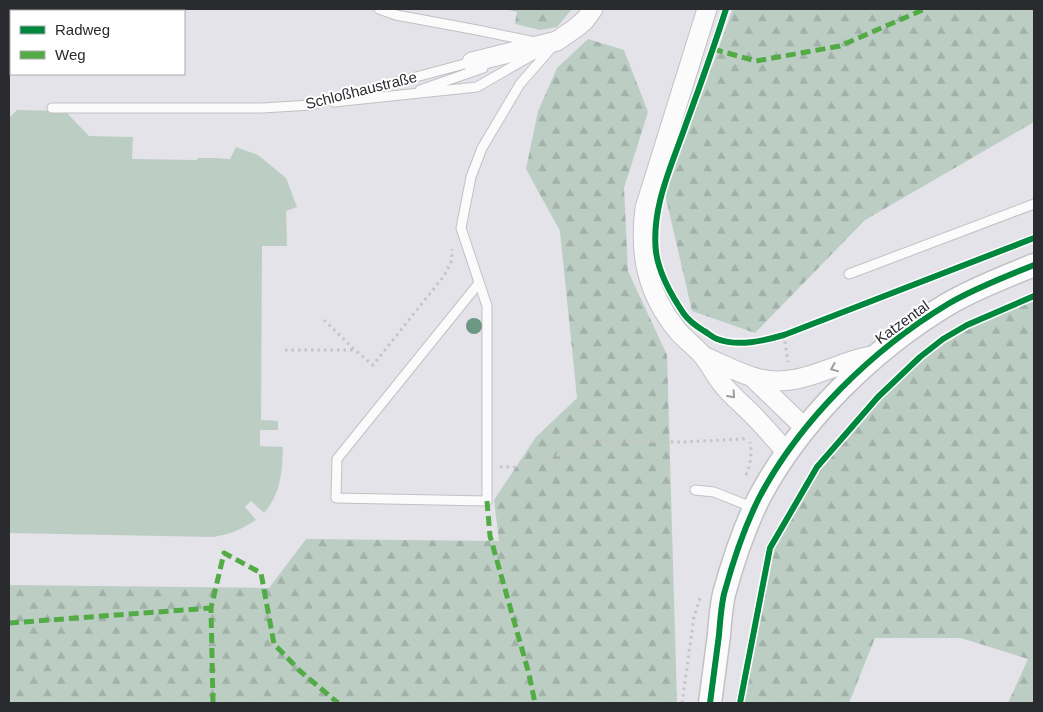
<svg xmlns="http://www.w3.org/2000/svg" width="1043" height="712" viewBox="0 0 1043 712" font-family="Helvetica,sans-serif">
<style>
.forest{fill:url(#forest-firs)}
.park{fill:#bccec4}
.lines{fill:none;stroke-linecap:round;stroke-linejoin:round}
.service-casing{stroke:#c1c1c5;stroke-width:11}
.minor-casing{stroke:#c1c1c5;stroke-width:21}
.tertiary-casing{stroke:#c1c1c5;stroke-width:25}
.path{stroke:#c4c5c7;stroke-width:3;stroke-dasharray:2.5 4;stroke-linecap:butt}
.service{stroke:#fbfbfc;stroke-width:9}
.minor{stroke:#fbfbfc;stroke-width:19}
.tertiary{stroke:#fbfbfc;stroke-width:22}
.quiet{stroke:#53ab45;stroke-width:5;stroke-dasharray:10 5;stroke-linecap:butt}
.cycleway-casing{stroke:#fff;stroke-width:9}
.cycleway{stroke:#00873e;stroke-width:6}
.tree{fill:#6c9782}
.oneway{stroke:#9d9da0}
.labels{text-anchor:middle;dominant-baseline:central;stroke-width:4;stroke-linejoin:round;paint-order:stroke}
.street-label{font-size:15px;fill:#2a2b2f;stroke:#fff}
</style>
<defs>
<pattern id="forest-firs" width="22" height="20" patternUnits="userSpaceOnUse" patternTransform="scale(1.25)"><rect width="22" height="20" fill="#bccec4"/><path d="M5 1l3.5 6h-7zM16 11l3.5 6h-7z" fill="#a2b1a9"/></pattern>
</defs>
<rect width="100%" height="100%" fill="#e3e3e9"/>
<path class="forest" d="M503 9H572L557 27 540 30 515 24 517 12Z
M733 9H1034V122L865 220 755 333 692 311 665 194Z
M588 39 624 50 648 112 624 188 628 271 667 355 677 703H9V585L269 588 306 539 499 541 494 500 536 437 577 398 560 231 526 169 538 111 557 68Z
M1034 296V703H1008L1028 659 961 638H875L849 703H740L770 548 817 467 878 397 920 357 943 339 967 325Z"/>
<path class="park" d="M17 110 65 111 89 136 133 137 132 159 197 160 198 158H216L230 159 236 147 258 155 286 178 297 207 286 211 287 246H262L261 420 278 421V430H260V446L283 447C282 473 281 493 264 513L251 501 245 507 256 520C240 530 231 534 213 537L9 533V118Z"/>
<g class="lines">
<g class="service-casing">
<path id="service" d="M379 9 396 15 477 30 535 42
M420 90 483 68
M334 102 477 87 536 53
M52 108H262L311 105 472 62
M849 274 1034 204
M479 283 337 459 336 498 487 501V306L461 228 471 177 482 148 520 84 554 45
M695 490 714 492 754 508"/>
</g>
<g class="minor-casing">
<path id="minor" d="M707 9 645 208C639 254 647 293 677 330 685 340 696 347 704 357 711 366 716 377 724 386 732 396 742 404 751 413 764 426 775 439 787 453
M472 62 557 41 577 27 585 20 593 9
M703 356C720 363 736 372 753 377 786 388 815 374 846 363 856 359 868 357 879 354
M753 378 805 428"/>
</g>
<g class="tertiary-casing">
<path id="tertiary" d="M710 703C713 681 716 658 719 635 720 622 721 607 724 594 733 561 744 528 759 498 800 420 873 349 948 304 975 288 1005 277 1034 265"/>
</g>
<path class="path" d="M324 320 355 350 373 365 444 276 452 260V249
M784 335 788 362
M285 350H355
M500 467H529L579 446 607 441 682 442 743 439 748 437
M746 475C751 464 752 453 750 442
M682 703 694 617 701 595"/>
<use href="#service" class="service"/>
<use href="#minor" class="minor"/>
<use href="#tertiary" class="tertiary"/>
<path class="quiet" d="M713 49 756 61 840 46 925 9
M487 501 490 536 529 674 535 703
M9 623 211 608
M213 703 211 608 224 553 261 573 274 644 300 671 338 703"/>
<g class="cycleway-casing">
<path id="cycleway" d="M726 9C714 47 700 86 686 124 672 165 651 207 656 252 659 274 671 295 684 314 689 321 696 326 704 331 708 333 712 337 717 339 738 347 763 341 784 335L1034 238
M710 703C713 681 716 658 719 635 720 622 721 607 724 594 733 561 744 528 759 498 800 420 873 349 948 304 975 288 1005 277 1034 265
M740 703 770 548 817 467 878 397 920 357 943 339 967 325 1034 296"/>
</g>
<use href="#cycleway" class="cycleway"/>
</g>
<circle class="tree" cx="474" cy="326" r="8"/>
<defs><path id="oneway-chevron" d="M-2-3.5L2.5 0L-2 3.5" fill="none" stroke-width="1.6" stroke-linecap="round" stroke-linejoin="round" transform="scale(1.25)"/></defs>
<g class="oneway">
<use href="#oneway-chevron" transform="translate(834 368) rotate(158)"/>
<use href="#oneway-chevron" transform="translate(732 395) rotate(48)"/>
</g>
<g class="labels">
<g class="street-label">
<text transform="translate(361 90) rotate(-14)">Schloßhaustraße</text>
<text transform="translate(902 322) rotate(-36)">Katzental</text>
</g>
</g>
<rect width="1043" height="712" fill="none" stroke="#2a2b2f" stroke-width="20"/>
<rect x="10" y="10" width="175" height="65" fill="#ffffff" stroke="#aaaaac"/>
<rect x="20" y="26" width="25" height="8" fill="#00873e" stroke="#aaaaac"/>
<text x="55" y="35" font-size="15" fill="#2a2b2f">Radweg</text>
<rect x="20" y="51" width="25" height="8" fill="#53ab45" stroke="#aaaaac"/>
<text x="55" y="60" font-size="15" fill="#2a2b2f">Weg</text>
</svg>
